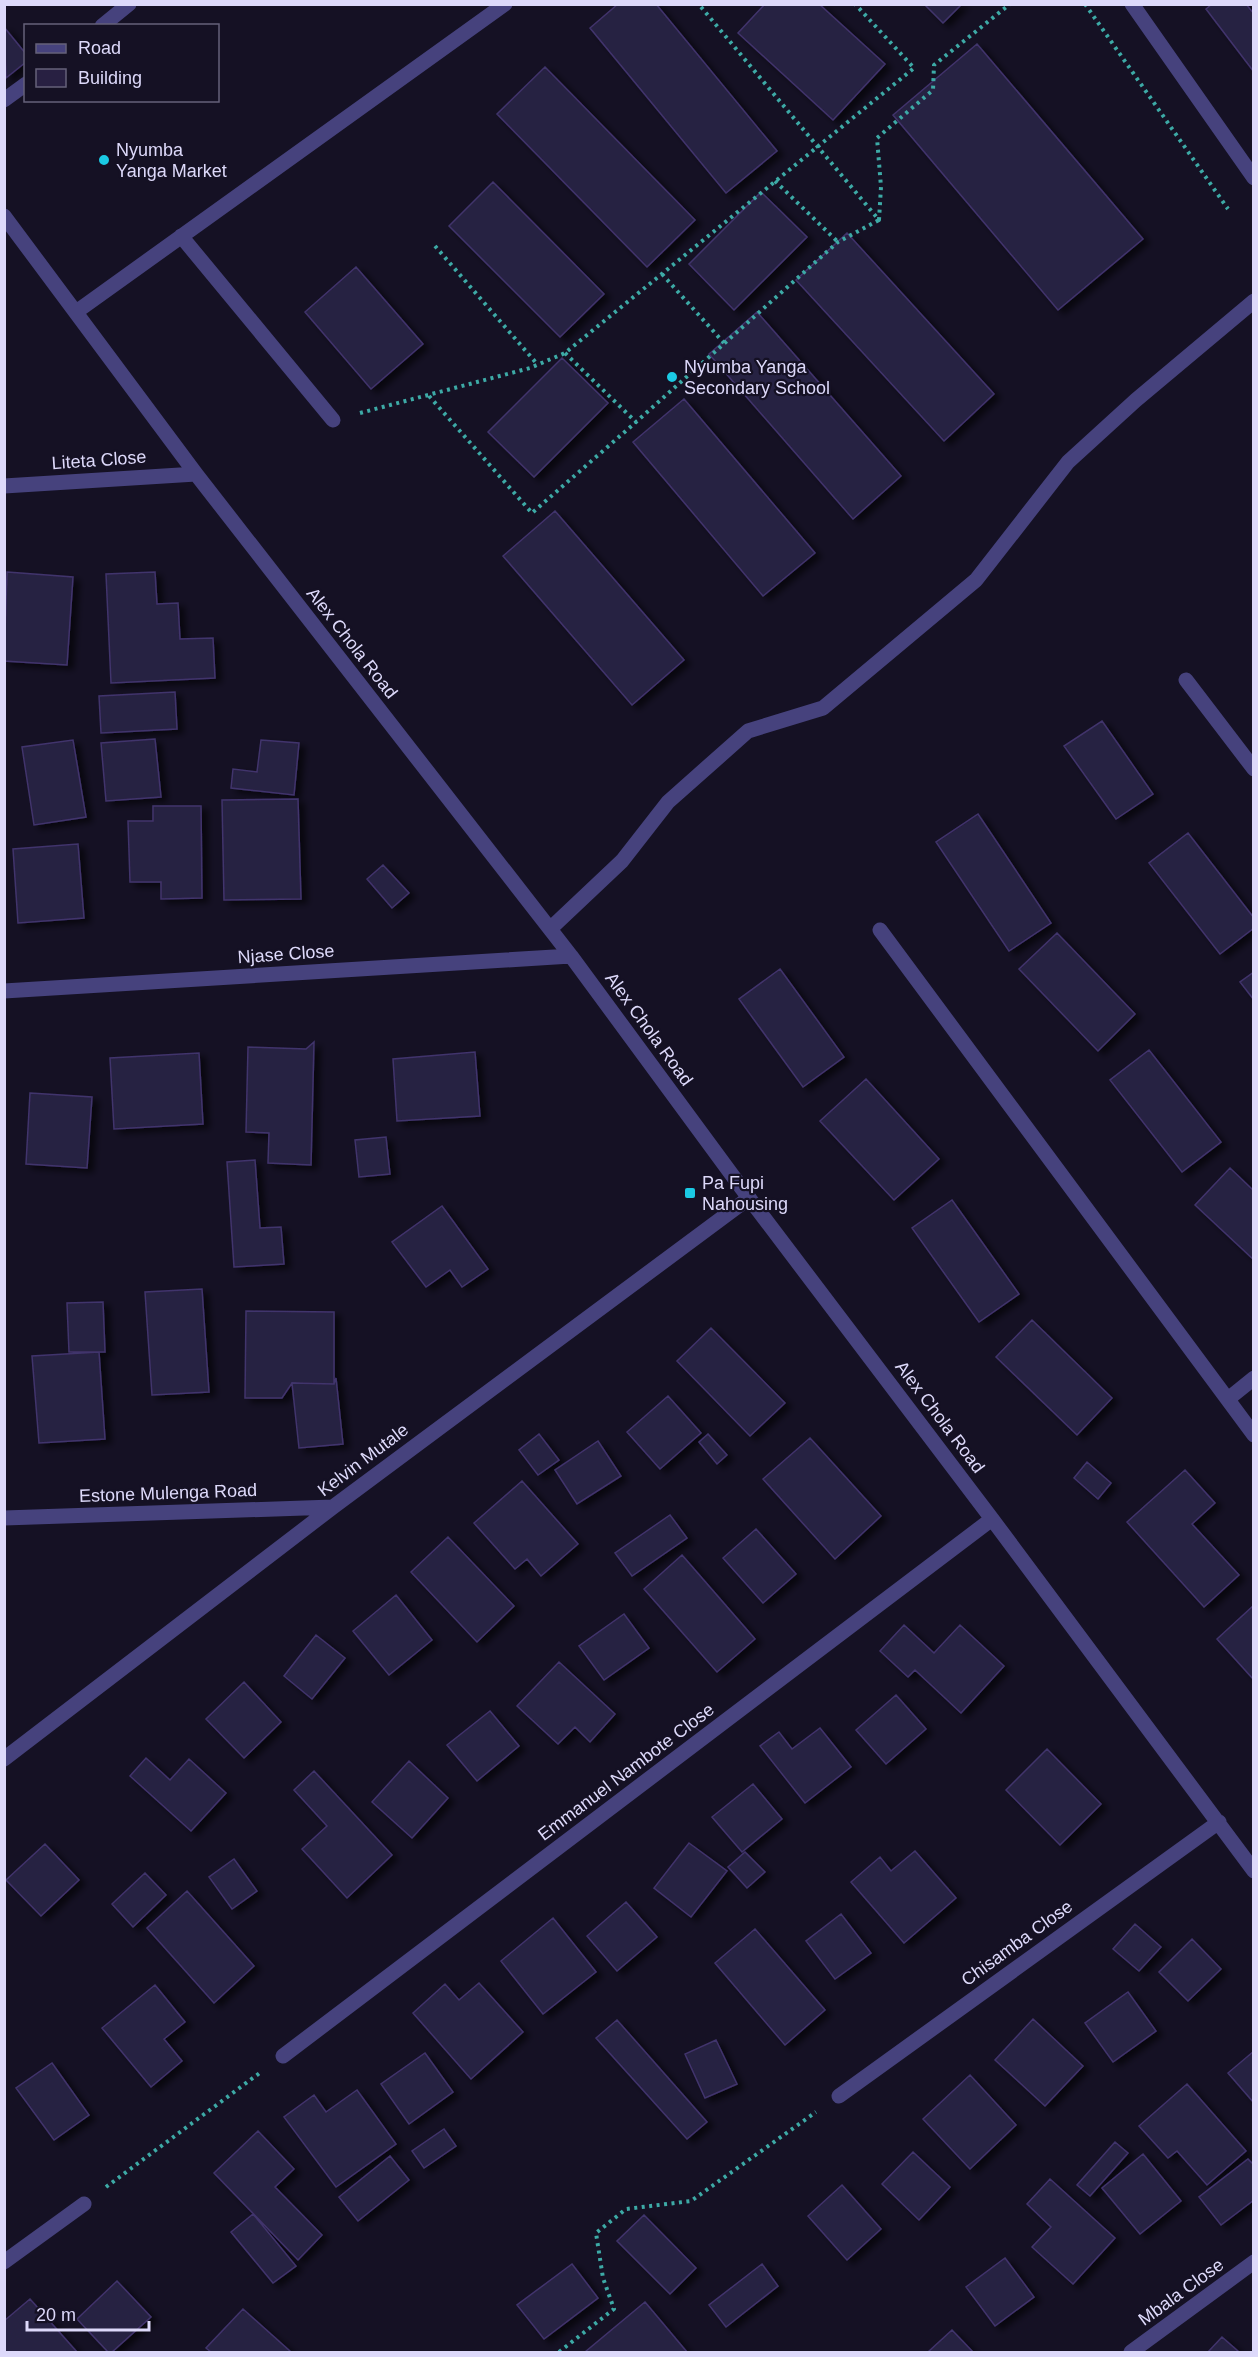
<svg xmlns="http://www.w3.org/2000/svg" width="1258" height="2357" viewBox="0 0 1258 2357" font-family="Arial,sans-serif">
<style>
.building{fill:#282042;stroke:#41346c;stroke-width:1.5;filter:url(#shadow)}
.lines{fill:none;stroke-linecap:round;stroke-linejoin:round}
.path{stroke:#3daaa6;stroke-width:4;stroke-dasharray:3 4.5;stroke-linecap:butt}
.minor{stroke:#46427d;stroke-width:15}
.poi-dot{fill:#1bcae4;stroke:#151124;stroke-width:2}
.labels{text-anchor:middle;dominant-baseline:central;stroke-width:4.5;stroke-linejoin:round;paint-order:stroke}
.poi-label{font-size:18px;fill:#ddd9fa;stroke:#151124;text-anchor:start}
.street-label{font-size:18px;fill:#ddd9fa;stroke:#151124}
</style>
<defs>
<filter id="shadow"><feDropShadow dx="6" dy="4" stdDeviation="3" flood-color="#0009"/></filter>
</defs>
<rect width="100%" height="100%" fill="#151124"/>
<path class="building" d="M618 4H656L777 151 726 193 590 28Z
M765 4H819L885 64 833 120 738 33Z
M924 4H962L943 23Z
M1212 4H1246L1254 14V72L1206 9Z
M4 27 26 54V62L6 78Z
M977 44 1143 239 1058 310 893 115Z
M545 67 695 220 647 267 497 114Z
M493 182 604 294 560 337 449 226Z
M761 192 807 237 734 310 689 264Z
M847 233 994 394 944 441 796 280Z
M356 267 423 344 371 389 305 312Z
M757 312 901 476 853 519 709 354Z
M562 358 608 403 534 477 488 432Z
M684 399 815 553 763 596 633 442Z
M555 511 684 660 632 705 503 556Z
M7 572 73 577 67 665 4 661Z
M155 572 157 604 178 603 180 639 213 638 215 678 111 683 106 574Z
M175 692 177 729 101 733 99 696Z
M1102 721 1153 794 1116 819 1064 746Z
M155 739 161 797 106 801 101 743Z
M73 740 86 817 34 825 22 747Z
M261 740 299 743 294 795 231 788 233 769 257 772Z
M298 799 301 899 224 900 222 800Z
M153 806H201L202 898 161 899V882H130L128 821H153Z
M978 814 1051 923 1009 951 936 842Z
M1188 833 1254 918V928L1220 954 1149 863Z
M78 844 84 918 18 923 13 849Z
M383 865 409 893 392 908 367 879Z
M1057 933 1135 1014 1098 1051 1019 969Z
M780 969 844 1057 803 1087 739 999Z
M1254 972V1000L1240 982Z
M314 1042 311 1165 268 1163 269 1133 246 1132 248 1047 306 1049Z
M1149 1050 1221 1142 1182 1172 1110 1080Z
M475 1052 480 1116 397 1121 393 1059Z
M199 1053 203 1124 114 1129 110 1058Z
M866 1079 939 1159 894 1200 820 1121Z
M30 1093 92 1097 87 1168 26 1164Z
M386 1137 390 1174 359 1177 355 1140Z
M255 1160 260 1228 281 1227 284 1264 234 1267 227 1162Z
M1230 1168 1254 1191V1260L1195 1205Z
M952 1200 1019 1294 979 1322 912 1228Z
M442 1206 488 1269 462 1287 450 1270 426 1287 392 1242Z
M202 1289 209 1392 152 1395 145 1292Z
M103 1302 105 1352H69L67 1303Z
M246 1311 334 1312V1384L292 1383 282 1398H245Z
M1032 1320 1112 1398 1077 1435 996 1357Z
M711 1328 785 1403 750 1436 677 1361Z
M99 1352 105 1439 39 1443 32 1356Z
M336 1378 343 1444 299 1448 292 1383 334 1384Z
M668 1396 701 1433 660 1469 627 1432Z
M539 1434 559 1460 538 1475 519 1450Z
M708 1434 727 1455 717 1464 699 1442Z
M810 1438 881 1516 835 1559 763 1479Z
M598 1441 621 1476 577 1504 555 1470Z
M1087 1462 1111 1483 1098 1499 1074 1478Z
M1185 1470 1215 1503 1192 1524 1239 1575 1204 1607 1127 1522Z
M522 1481 578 1544 541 1576 527 1559 515 1569 474 1523Z
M670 1515 687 1538 632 1576 615 1553Z
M756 1529 796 1574 763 1603 723 1558Z
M448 1537 514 1606 477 1642 411 1572Z
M682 1555 755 1639 717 1672 644 1589Z
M396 1595 432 1640 389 1675 353 1631Z
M1253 1606H1254V1680L1217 1639Z
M624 1614 649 1648 604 1680 579 1646Z
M904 1625 934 1653 960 1625 1004 1666 961 1713 915 1670 908 1677 880 1651Z
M316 1635 345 1658 312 1699 284 1676Z
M559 1662 615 1714 590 1742 575 1727 558 1744 517 1706Z
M244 1682 281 1722 244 1758 206 1719Z
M896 1695 926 1729 886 1764 856 1730Z
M490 1711 519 1746 477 1781 447 1745Z
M820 1728 851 1767 805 1803 760 1746 779 1732 792 1749Z
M1047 1749 1101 1804 1060 1845 1006 1790Z
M146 1758 170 1780 189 1759 226 1793 191 1831 130 1776Z
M409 1761 448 1798 412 1838 372 1802Z
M314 1771 392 1855 347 1898 302 1849 327 1826 294 1790Z
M753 1784 782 1819 742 1852 712 1817Z
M689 1843 727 1871 691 1917 654 1888Z
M45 1844 79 1880 41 1916 6 1880Z
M915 1851 956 1898 904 1943 851 1882 880 1857 891 1871Z
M745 1852 765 1872 747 1888 728 1867Z
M234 1859 257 1891 232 1909 209 1877Z
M145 1873 166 1895 133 1927 112 1904Z
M187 1891 254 1966 214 2003 147 1928Z
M626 1902 657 1937 617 1971 587 1936Z
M841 1914 871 1953 835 1979 806 1941Z
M553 1918 596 1972 543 2014 501 1961Z
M1135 1924 1161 1947 1139 1971 1113 1949Z
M755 1929 825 2010 785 2045 715 1963Z
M1192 1939 1221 1969 1188 2001 1159 1972Z
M479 1983 523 2032 471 2079 413 2013 445 1984 459 2000Z
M155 1985 185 2022 164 2039 182 2061 151 2087 102 2028Z
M1128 1992 1156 2031 1113 2062 1085 2023Z
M1033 2019 1083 2066 1045 2106 995 2060Z
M617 2020 707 2122 687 2139 596 2038Z
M716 2040 737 2084 705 2098 685 2054Z
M1254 2051V2103L1228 2073Z
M425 2053 453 2092 409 2124 381 2084Z
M52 2063 89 2115 54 2140 16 2088Z
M970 2075 1016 2125 970 2169 923 2119Z
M1187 2084 1246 2151 1207 2185 1177 2151 1168 2158 1139 2126Z
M357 2090 396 2144 336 2187 284 2117 314 2095 326 2112Z
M444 2129 456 2146 424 2168 412 2151Z
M258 2131 294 2169 275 2187 322 2235 298 2260 214 2173Z
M1115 2142 1128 2153 1090 2196 1077 2185Z
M913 2152 950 2187 919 2220 882 2184Z
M1143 2154 1181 2201 1140 2234 1102 2188Z
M390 2156 409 2180 358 2221 339 2197Z
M1248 2159 1254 2165V2200L1221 2225 1199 2197Z
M1050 2179 1115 2238 1073 2284 1032 2247 1051 2227 1027 2204Z
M842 2185 881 2229 847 2260 808 2216Z
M253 2214 296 2266 273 2283 231 2232Z
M644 2215 696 2268 670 2294 617 2241Z
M1005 2258 1034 2297 995 2326 966 2287Z
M572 2264 598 2298 544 2339 517 2305Z
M762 2264 778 2286 726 2327 709 2305Z
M117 2281 151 2317 112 2352H108L77 2319Z
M30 2299 77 2352H4V2321Z
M645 2302 687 2352H585Z
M243 2309 291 2352H211L206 2348Z
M952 2330 973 2352H928Z
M1222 2337 1239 2352H1208Z"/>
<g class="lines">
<path class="path" d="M1085 4 1228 209
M701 7 879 220 881 187 877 138 933 90 934 65 1010 4
M775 181 838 242
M435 246 538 365
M662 274 724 343
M565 353 636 422 838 242 879 220
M429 396 532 513 636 422
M360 413 530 368 565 353 914 68 855 4
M106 2187 261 2072
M559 2352 614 2309 603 2278 596 2233 626 2209 691 2201 816 2112"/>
<path class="minor" d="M1132 4 1254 178
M102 26 129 4
M4 100 26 84
M4 216 196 474 571 956 749 1198 992 1519 1254 1871
M181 236 333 420
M76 312 505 4
M4 486 196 474
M1186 680 1254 769
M550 929 622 861 668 802 748 731 823 708 976 580 1068 462 1136 400 1254 301
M880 930 1254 1435
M4 991 571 956
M1228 1399 1254 1378
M4 1518 333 1507
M4 1759 333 1507 749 1198
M283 2056 992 1519
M839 2096 1219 1822
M4 2262 84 2204
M1131 2352 1254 2262"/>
</g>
<g class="poi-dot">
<circle cx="104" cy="160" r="6"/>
<circle cx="672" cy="377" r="6"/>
<rect x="684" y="1187" width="12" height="12" rx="3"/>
</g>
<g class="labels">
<g class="poi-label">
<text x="116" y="150">Nyumba<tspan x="116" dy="21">Yanga Market</tspan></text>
<text x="684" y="367">Nyumba Yanga<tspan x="684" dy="21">Secondary School</tspan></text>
<text x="702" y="1183">Pa Fupi<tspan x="702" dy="21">Nahousing</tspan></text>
</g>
<g class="street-label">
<text transform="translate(99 460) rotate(-4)">Liteta Close</text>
<text transform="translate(352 643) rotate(52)">Alex Chola Road</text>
<text transform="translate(286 954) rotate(-4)">Njase Close</text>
<text transform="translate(649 1029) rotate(54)">Alex Chola Road</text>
<text transform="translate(940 1417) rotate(53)">Alex Chola Road</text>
<text transform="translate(363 1460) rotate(-37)">Kelvin Mutale</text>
<text transform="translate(168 1493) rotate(-2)">Estone Mulenga Road</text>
<text transform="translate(626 1772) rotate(-37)">Emmanuel Nambote Close</text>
<text transform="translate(1017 1943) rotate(-36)">Chisamba Close</text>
<text transform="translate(1181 2292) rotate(-36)">Mbala Close</text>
</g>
</g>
<rect width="1258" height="2357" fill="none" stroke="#ddd9fa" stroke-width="12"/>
<rect x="24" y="24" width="195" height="78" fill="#151124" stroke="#65617a" stroke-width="1.5"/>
<rect x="36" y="44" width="30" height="9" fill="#46427d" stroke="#65617a" stroke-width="1.5"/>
<text x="78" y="54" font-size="18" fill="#ddd9fa">Road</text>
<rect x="36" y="69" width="30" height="18" fill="#282042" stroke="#65617a" stroke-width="1.5"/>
<text x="78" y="84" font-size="18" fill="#ddd9fa">Building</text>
<path d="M27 2321v9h122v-9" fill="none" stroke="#ddd9fa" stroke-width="3"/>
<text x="36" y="2321" font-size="18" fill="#ddd9fa" stroke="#151124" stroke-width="4.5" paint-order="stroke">20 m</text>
</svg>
